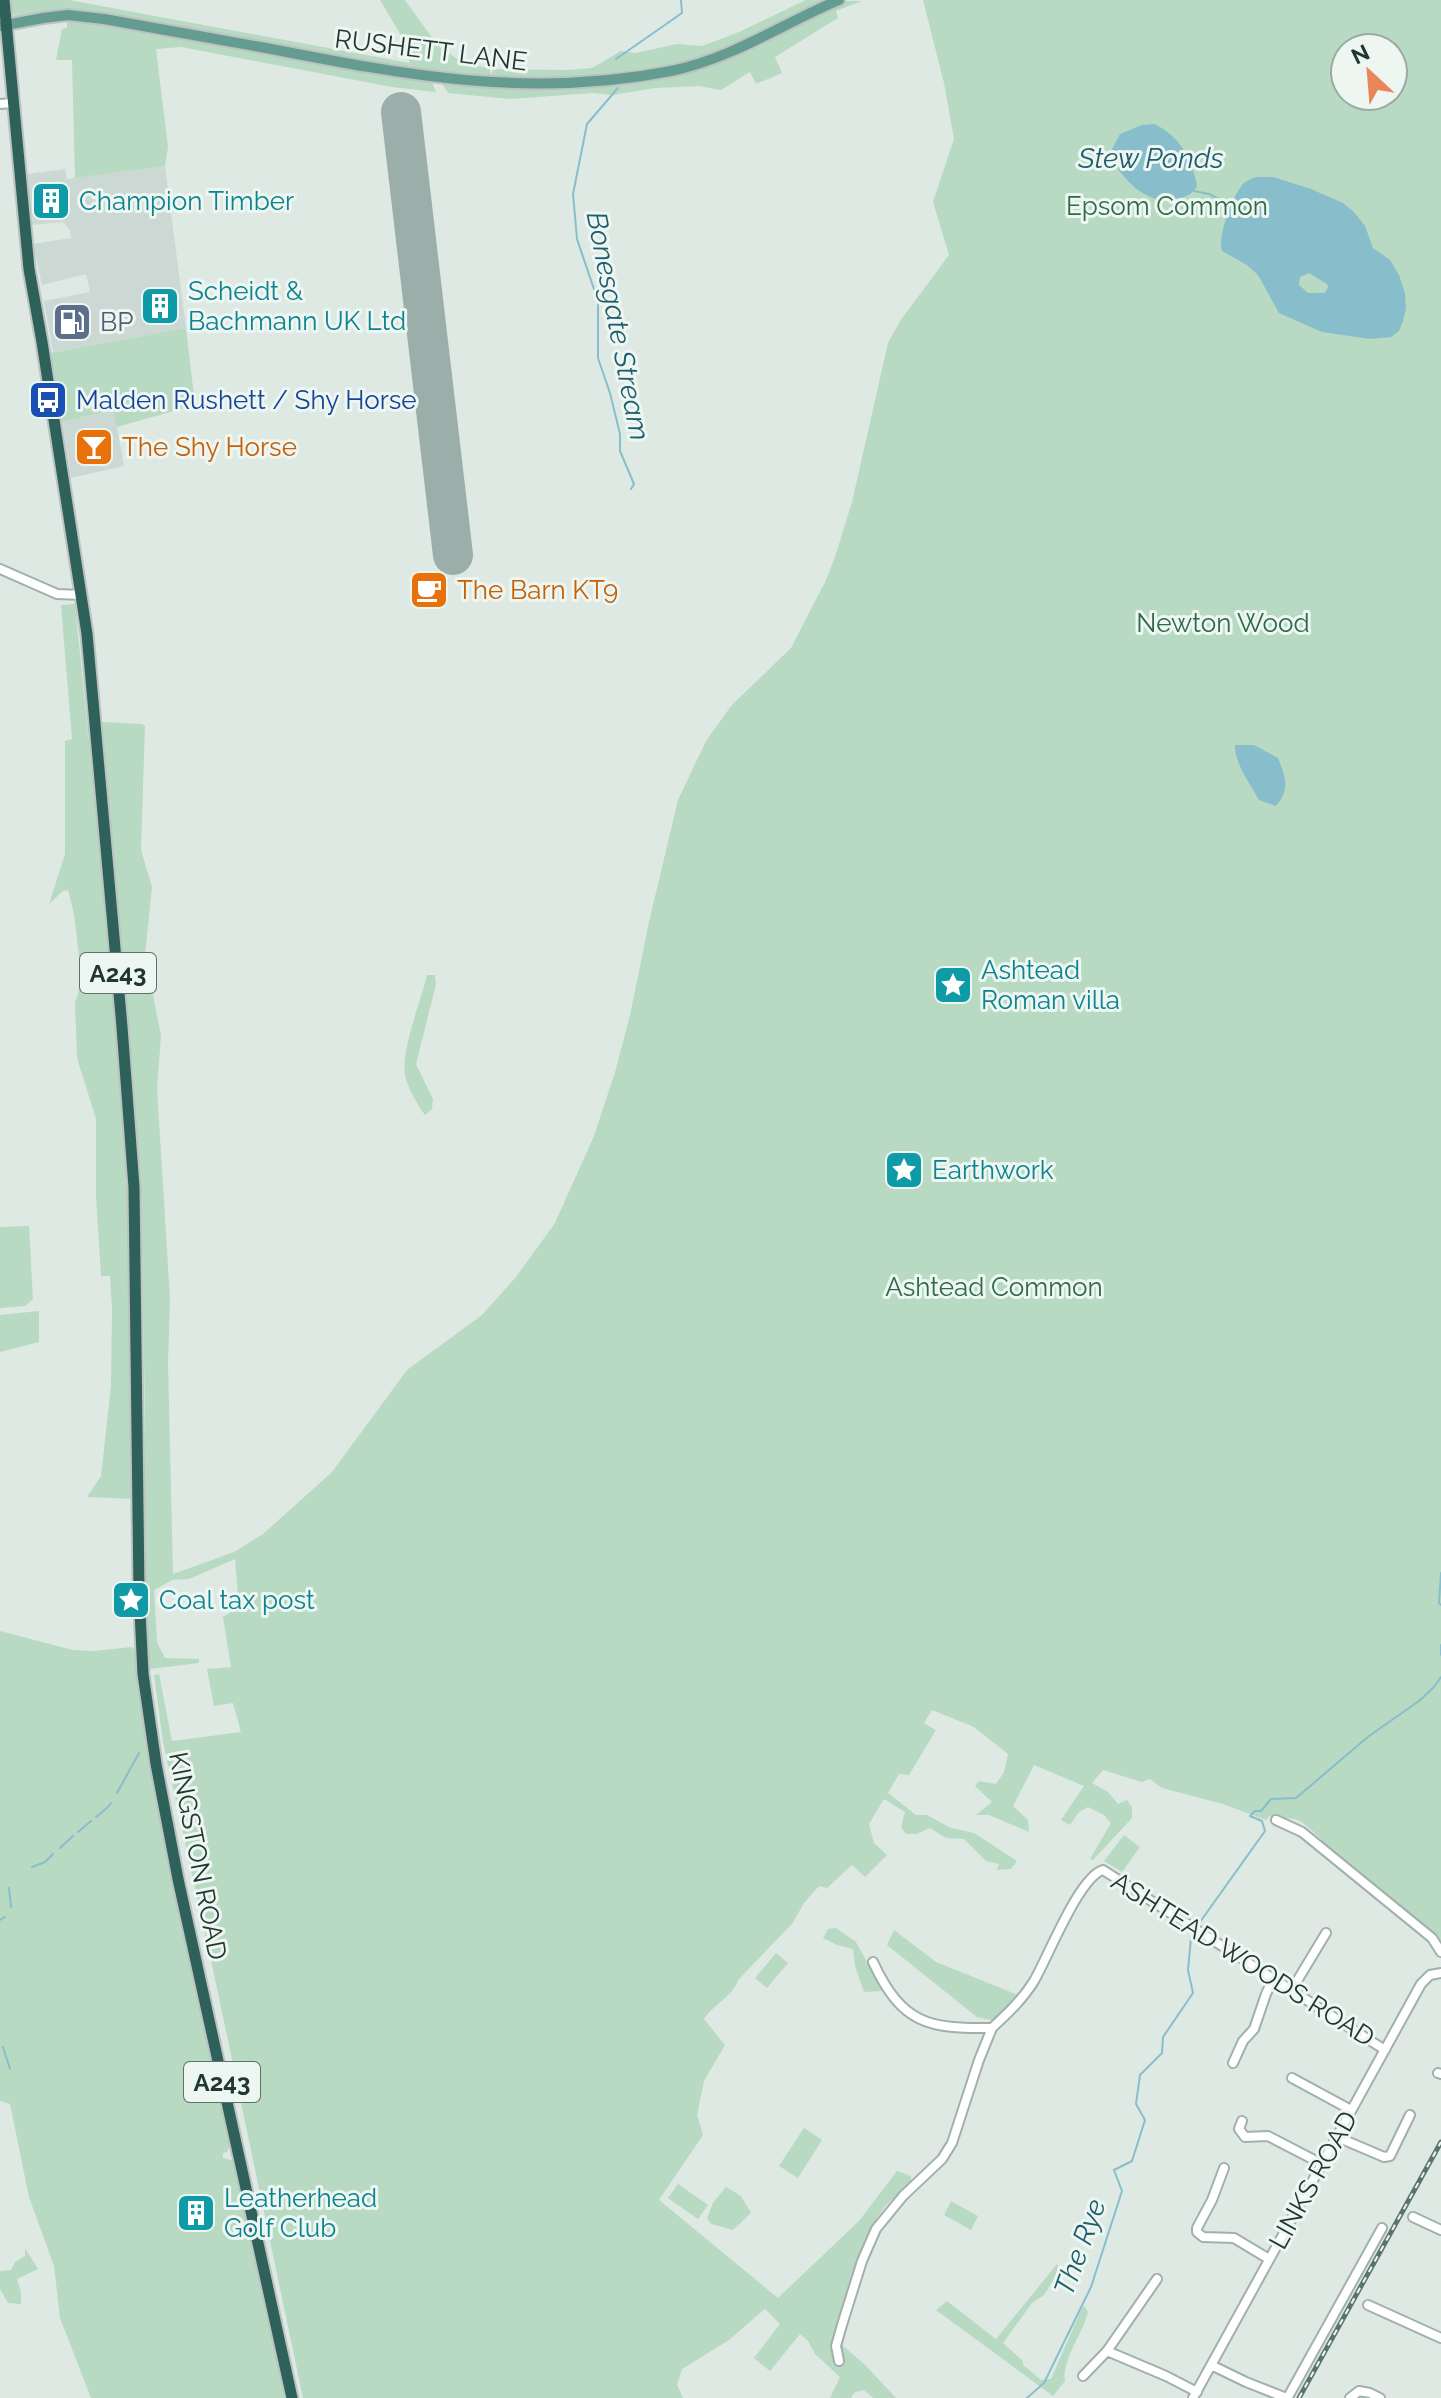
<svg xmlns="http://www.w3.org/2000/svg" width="1441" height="2398" viewBox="0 0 1441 2398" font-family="Raleway,sans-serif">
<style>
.built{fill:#ccd8d3}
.green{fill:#b8d9c2;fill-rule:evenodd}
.water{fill:#88becb;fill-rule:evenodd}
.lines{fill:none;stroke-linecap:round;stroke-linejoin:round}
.stream{stroke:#88becb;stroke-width:2}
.runway{stroke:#9caea9;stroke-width:40}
.minor-casing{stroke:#a2b0ab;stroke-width:12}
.major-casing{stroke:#bcc3c2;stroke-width:14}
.highway-casing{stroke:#bcc3c2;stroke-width:15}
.minor{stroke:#fff;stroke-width:8}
.major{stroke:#659c90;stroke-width:10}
.highway{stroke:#2e6159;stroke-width:11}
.rail-casing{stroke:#5b736e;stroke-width:5}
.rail{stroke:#eef6f2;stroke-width:2;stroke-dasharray:6;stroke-linecap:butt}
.labels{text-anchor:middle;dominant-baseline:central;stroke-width:6;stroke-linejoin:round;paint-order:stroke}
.shield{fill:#eef6f2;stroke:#5e706c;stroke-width:2}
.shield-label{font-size:24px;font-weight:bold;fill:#213732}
.street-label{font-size:26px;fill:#213732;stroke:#eef6f2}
.culture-label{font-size:26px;fill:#0d838f;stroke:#eef6f2;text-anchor:start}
.park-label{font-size:26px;fill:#2d6b48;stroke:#eef6f2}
.service-label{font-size:26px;fill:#4e5e75;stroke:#eef6f2;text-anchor:start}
.transit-label{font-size:26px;fill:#164399;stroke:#eef6f2;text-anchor:start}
.food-label{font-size:26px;fill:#c56008;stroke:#eef6f2;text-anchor:start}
.water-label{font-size:28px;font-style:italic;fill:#1f5e6f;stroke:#eef6f2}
</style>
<rect width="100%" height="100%" fill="#dee9e4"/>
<path class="built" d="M165 166 186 328 53 352 44 301 90 292 86 274 42 285 33 244 71 238 70 230 63 222 31 225 27 174 65 169 67 179Z
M114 410 124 466 71 478 62 422Z"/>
<path class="green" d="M10 0H69L409 63V49L380 0H405L438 46 461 61 490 69 491 75 493 69 568 70 592 68 621 51 636 53 677 44 702 46 739 32 806 0 862 1 836 11 838 18 775 57 782 73 756 84 750 72 721 90 699 86 655 88 613 95 593 93 511 99 448 93 434 71 411 68 410 64 407 69 148 22 17 18 13 14Z
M923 0H1441V1947L1321 1844 1322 1840C1311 1830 1302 1818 1287 1818L1285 1822 1269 1816 1266 1820 1223 1804 1162 1788 1150 1779 1142 1782 1103 1770 1092 1783 1108 1792 1118 1804 1127 1800 1132 1807V1818L1093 1860 1090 1859 1111 1823 1104 1815 1088 1807 1079 1812 1070 1825 1061 1820 1084 1786 1034 1765 1013 1806 1028 1820 1029 1832 989 1815H976L992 1802 975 1786 979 1781 996 1784 1004 1772 1008 1754 974 1727 932 1710 924 1723 936 1730 909 1775 899 1774 888 1793 916 1815H927L951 1828 974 1833 1017 1861 1011 1869 997 1870 999 1864 986 1861 964 1839 946 1838 930 1828 916 1834H906L901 1827 905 1812 884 1799 869 1824 874 1843 887 1855 865 1877 852 1865 827 1888 819 1886 804 1903 792 1924 738 1980C733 1996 713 2005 704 2019L725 2045 704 2081 697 2115 703 2135 659 2200 778 2298 859 2221 897 2171 911 2176V2183C902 2191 891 2199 883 2209 857 2242 846 2297 834 2338L865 2365 896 2398H873L864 2390 855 2392 851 2398H830L840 2377 815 2354 808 2341 800 2334 770 2371 754 2358 780 2324 765 2309 729 2340 682 2369 677 2385 683 2398H303L214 1974 163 1742 154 1675 159 1674 172 1741 241 1732 233 1703 214 1706 207 1669 231 1667 223 1617 239 1607 235 1559 189 1579 172 1580 154 1590 157 1642 165 1658 199 1659V1663L150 1669 143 1584 145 1410 142 1255 134 1107 102 722 141 724 145 726 141 850 152 887 145 955 161 1036 157 1088 170 1299 168 1363 173 1574 234 1552 263 1534 332 1472 407 1370 482 1315 516 1277 555 1223 594 1136 616 1069 630 1015 649 922 678 800 706 741 731 706 791 648 825 582 834 560 852 502 888 343 900 321 949 255 933 202 954 139 944 83ZM1345 48H1393V96H1345Z
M67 20 178 36 432 82 436 92 392 87 181 47 156 49 168 147 165 166 75 178 72 60H56L62 29 67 28Z
M186 328 195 405 117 427 113 410 62 422 49 353Z
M75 604 117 1021 129 1177 136 1499 87 1497 101 1476 111 1386 112 1307 110 1276H101L96 1196V1119L77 1058 75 1003 82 981 74 914 68 890 63 891 49 904 65 854V741L72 739 61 605Z
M427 975H435L436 984 416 1064 433 1099 432 1109 425 1115C417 1104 408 1088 405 1075 401 1051 421 1000 427 975Z
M29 1226 33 1299 25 1306 0 1308V1227Z
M39 1311V1342L0 1352V1315Z
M0 1631 73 1650 93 1651 132 1647 135 1651 153 1770 230 2146 227 2152 223 2153V2158L235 2161 240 2179 286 2398H91L60 2318 54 2266 29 2197 10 2104 0 2101Z
M1124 1835 1140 1847 1122 1872 1104 1861Z
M836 1928 856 1942 883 1991 864 1992 855 1966 853 1949 837 1945 823 1938 828 1929Z
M894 1930 936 1962 1018 1995 995 2021 977 2017 887 1945Z
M776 1953 788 1963 767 1988 755 1978Z
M804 2128 822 2140 798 2178 779 2166Z
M678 2184 708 2205 698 2219 668 2198Z
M726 2187 741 2196 751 2213 733 2230 711 2224 707 2218 713 2203Z
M951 2201 978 2216 971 2230 944 2215Z
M25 2248 38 2269 17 2279 21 2293V2304L8 2303 0 2289V2271L11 2270 15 2262 25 2256Z
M1057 2264 1060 2270 1044 2295 1032 2303 1003 2343 1023 2361V2365L1041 2380 1051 2379 1083 2306 1085 2307 1088 2312C1083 2333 1061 2361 1065 2381L1053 2396 936 2310 947 2301 996 2339Z"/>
<path class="water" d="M1154 124C1179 135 1193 160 1197 186 1192 195 1185 197 1175 199 1146 206 1122 178 1109 155L1120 134 1142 125Z
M1256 177H1273L1311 189 1343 203 1354 212 1365 226 1373 248 1390 260 1399 275 1405 293 1406 308 1403 321 1399 331 1391 337 1370 339 1322 332 1279 313 1258 275 1247 265 1222 251C1217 237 1233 194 1244 183 1248 180 1251 179 1256 177ZM1309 273 1327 284 1328 287 1325 293H1308L1299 285 1300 277Z
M1235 745H1254L1278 758C1285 776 1291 789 1276 806L1259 800C1251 785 1234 763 1235 745Z"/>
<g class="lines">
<path class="stream" d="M616 59 682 13 681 0
M618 88 587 124 573 194 577 239 598 301V358L610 393 620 434V451L634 484 631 489
M1194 191 1209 194 1232 206
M1441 1573 1439 1603 1441 1605
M1441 1645V1655
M117 1793 139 1753
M96 1817 107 1808 111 1803
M78 1832 91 1821
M60 1848 73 1836
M32 1867 45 1862 53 1854
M9 1888 11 1907
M0 1920 5 1917
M1200 1922 1265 1831 1262 1821 1250 1816 1255 1811H1261L1271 1799 1296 1798 1369 1736 1419 1701 1434 1687 1441 1677
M3 2047 10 2069
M1027 2398 1044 2383 1091 2287 1122 2191 1114 2170 1132 2161 1145 2120 1136 2104 1140 2075 1162 2053 1163 2037 1193 1993 1188 1970 1191 1938"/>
<path class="runway" d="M401 112 453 555"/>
<g class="minor-casing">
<path id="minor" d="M0 104 12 103
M0 569 57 594 82 595
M1276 1820 1302 1832 1432 1938 1441 1952
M873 1962C902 2024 928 2029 992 2028 1008 2013 1023 1999 1034 1981 1048 1957 1079 1877 1103 1870L1385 2050
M1291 1991 1326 1933
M1233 2063 1243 2041 1254 2029 1266 1994 1273 1979
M1438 2073 1441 2074
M1292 2078 1351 2110
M1242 2121 1239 2129 1245 2137 1268 2136 1322 2164
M1337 2137 1384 2157 1390 2156 1410 2115
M1224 2168 1212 2200 1197 2228V2232L1203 2237 1234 2238 1269 2259
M1413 2217 1441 2230
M1368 2305 1441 2338
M1107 2351 1166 2376 1197 2392
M839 2361 836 2346 842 2325 862 2261 876 2229 903 2196 942 2159 952 2143 979 2060 992 2028
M1211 2365 1246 2382 1284 2397H1288L1382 2228
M1083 2376 1107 2351 1157 2279
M1193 2398 1421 1984 1430 1975 1441 1973
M1350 2398 1359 2391 1370 2393 1380 2398"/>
</g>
<g class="major-casing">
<path id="major" d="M0 26 43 18 68 15 104 19C158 29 212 38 266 48 405 75 529 99 671 71 731 59 784 23 839 0"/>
</g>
<g class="highway-casing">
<path id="highway" d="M4 0 29 269 42 342 87 634 122 1027 134 1187 139 1591 143 1674 156 1764 178 1879 292 2398"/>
</g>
<use href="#minor" class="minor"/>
<use href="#major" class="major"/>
<use href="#highway" class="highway"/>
<g class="rail-casing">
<path id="rail" d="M1299 2398 1441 2142"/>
</g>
<use href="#rail" class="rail"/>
</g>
<defs>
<g id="building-square" transform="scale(2)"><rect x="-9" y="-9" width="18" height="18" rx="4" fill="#0f9aa8" stroke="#eef6f2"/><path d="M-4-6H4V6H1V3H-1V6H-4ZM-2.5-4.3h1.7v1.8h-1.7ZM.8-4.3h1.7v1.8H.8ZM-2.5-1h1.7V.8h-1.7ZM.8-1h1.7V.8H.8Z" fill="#fff"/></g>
<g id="fuel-square" transform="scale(2)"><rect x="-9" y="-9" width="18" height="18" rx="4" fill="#5c6f8a" stroke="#eef6f2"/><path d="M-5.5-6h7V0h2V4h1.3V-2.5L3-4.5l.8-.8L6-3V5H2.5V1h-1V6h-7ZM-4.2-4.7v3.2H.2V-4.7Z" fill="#fff"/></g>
<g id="bus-square" transform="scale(2)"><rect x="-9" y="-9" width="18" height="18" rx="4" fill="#1a4fb4" stroke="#eef6f2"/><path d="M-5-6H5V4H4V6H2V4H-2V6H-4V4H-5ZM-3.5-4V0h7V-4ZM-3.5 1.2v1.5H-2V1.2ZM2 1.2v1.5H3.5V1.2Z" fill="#fff"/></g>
<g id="bar-square" transform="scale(2)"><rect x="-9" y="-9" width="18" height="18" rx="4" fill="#e8710a" stroke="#eef6f2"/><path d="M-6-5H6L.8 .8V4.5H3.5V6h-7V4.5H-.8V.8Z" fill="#fff"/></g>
<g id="cafe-square" transform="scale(2)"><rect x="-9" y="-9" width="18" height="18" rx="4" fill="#e8710a" stroke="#eef6f2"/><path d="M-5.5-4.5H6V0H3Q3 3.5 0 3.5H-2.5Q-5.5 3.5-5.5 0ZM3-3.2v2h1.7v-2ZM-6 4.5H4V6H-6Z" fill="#fff"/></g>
<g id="sight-square" transform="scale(2)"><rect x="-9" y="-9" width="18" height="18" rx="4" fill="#0f9aa8" stroke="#eef6f2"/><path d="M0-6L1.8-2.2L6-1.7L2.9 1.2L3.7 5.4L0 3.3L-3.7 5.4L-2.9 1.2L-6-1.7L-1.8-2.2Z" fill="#fff"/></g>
</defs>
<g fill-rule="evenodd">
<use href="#building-square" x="51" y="201"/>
<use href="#building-square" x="160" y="306"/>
<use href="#fuel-square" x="72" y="322"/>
<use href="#bus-square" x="48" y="400"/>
<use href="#bar-square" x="94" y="447"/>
<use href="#cafe-square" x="429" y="590"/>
<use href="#sight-square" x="953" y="985"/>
<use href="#sight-square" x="904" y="1170"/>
<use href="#sight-square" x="131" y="1600"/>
<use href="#building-square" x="196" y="2213"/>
</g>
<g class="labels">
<g class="shield">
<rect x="80" y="953" width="76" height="40" rx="6"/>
<rect x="184" y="2062" width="76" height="40" rx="6"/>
</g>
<g class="shield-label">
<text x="118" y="973">A243</text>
<text x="222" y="2082">A243</text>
</g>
<g class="street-label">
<text transform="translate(431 50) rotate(7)">RUSHETT LANE</text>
<text transform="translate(198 1856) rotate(79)">KINGSTON ROAD</text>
<text transform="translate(1243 1959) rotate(32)">ASHTEAD WOODS ROAD</text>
<text transform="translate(1313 2180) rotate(-61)">LINKS ROAD</text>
</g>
<g class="culture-label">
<text x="79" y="201">Champion Timber</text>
<text x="188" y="291">Scheidt &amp;<tspan x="188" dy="30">Bachmann UK Ltd</tspan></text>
<text x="981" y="970">Ashtead<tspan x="981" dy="30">Roman villa</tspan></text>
<text x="932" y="1170">Earthwork</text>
<text x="159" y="1600">Coal tax post</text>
<text x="224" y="2198">Leatherhead<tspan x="224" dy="30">Golf Club</tspan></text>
</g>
<g class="park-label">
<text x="1167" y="206">Epsom Common</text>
<text x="1223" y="623">Newton Wood</text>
<text x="994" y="1287">Ashtead Common</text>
</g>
<g class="service-label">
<text x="100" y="322">BP</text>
</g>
<g class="transit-label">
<text x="76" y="400">Malden Rushett / Shy Horse</text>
</g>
<g class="food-label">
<text x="122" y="447">The Shy Horse</text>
<text x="457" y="590">The Barn KT9</text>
</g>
<g class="water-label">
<text x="1151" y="158">Stew Ponds</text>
<text transform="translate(618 326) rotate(79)">Bonesgate Stream</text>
<text transform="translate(1080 2247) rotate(-70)">The Rye</text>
</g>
</g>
<g transform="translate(1369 72) rotate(334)"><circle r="38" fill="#eef6f2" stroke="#9caaa5" stroke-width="2"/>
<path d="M0-6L14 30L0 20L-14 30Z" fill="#e9845b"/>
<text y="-12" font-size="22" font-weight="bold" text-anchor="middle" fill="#213732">N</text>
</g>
</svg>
